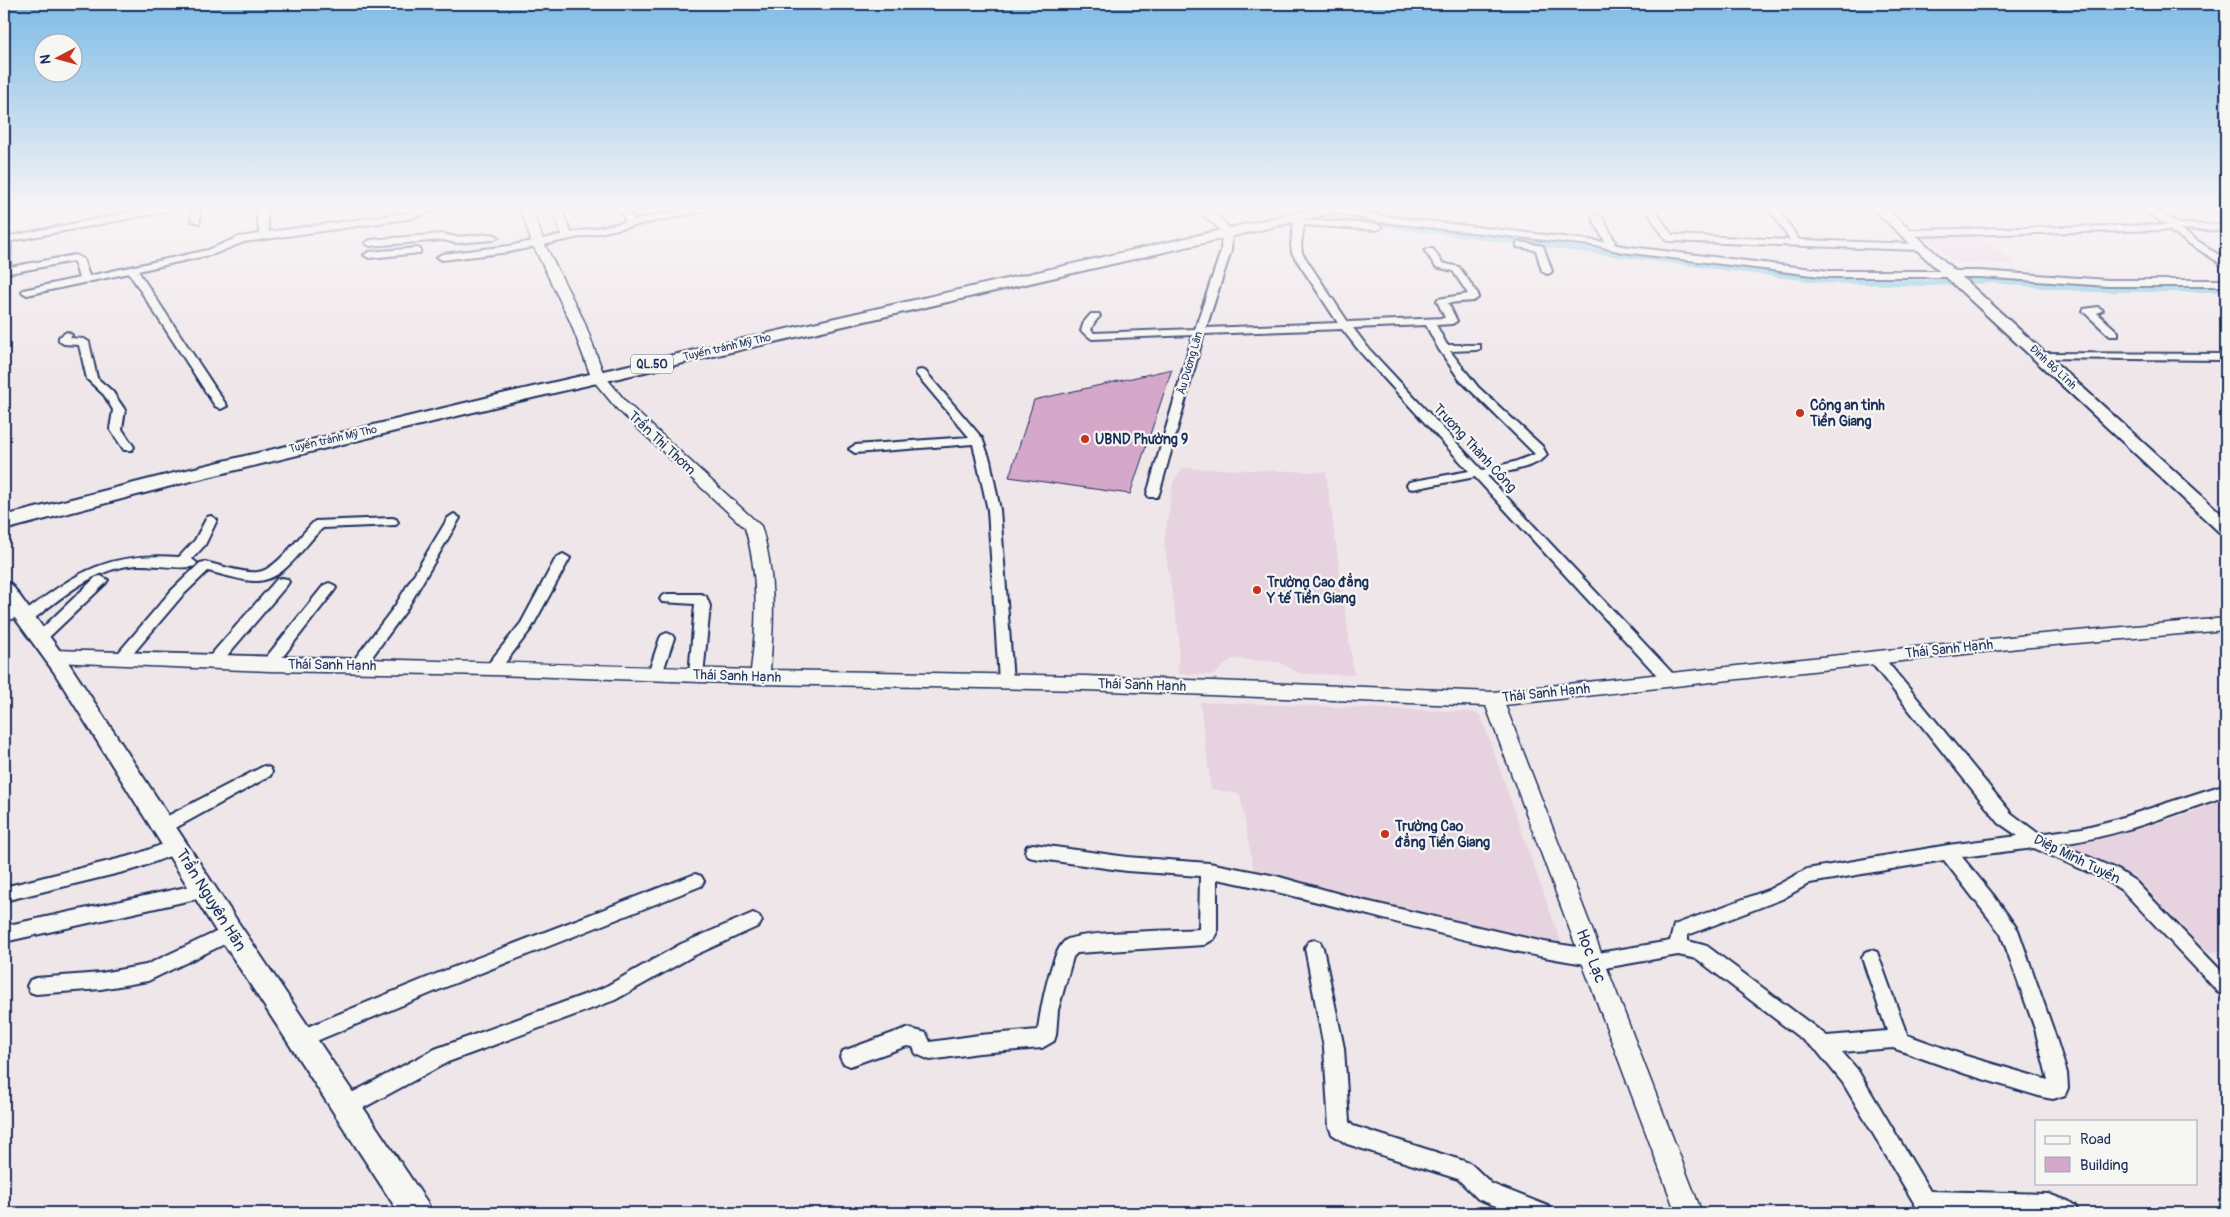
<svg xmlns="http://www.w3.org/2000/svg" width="2230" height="1217" viewBox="0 0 2230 1217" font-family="Pangolin,sans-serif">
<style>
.built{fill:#e7d3e0}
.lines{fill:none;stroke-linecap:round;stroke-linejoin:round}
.canal{fill:#82c9e2;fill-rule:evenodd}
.building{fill:#d5a8ca;stroke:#1b2f5e}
.minor-casing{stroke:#1b2f5e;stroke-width:4}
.tertiary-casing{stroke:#1b2f5e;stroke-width:3}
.secondary-casing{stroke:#1b2f5e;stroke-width:4}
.trunk-casing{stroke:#1b2f5e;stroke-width:4}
.minor{fill:#f6f6f2;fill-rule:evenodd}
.tertiary{fill:#f6f6f2;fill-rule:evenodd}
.secondary{fill:#f6f6f2;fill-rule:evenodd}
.trunk{fill:#f6f6f2;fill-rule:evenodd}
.poi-dot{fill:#c8321e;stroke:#f6f6f2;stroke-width:2}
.labels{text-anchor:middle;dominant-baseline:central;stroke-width:4.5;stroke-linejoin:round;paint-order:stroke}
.far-street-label{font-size:11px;fill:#1b2f5e;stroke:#f6f6f2}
.shield{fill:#f6f6f2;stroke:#5d6b8a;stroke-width:1}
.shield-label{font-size:12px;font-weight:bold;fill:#1b2f5e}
.poi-label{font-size:14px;font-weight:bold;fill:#1b2f5e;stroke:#f6f6f2;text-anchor:start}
.street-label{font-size:14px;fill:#1b2f5e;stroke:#f6f6f2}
.near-street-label{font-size:16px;fill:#1b2f5e;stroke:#f6f6f2}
</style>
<rect width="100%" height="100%" fill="#efe6ea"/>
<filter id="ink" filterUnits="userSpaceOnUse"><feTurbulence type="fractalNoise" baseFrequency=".02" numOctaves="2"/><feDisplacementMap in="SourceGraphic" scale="10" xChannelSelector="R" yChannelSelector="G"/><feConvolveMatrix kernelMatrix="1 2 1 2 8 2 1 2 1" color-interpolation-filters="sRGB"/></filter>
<g filter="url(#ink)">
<path class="built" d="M1927 237H1982L2014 264 1956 263Z
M1183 468 1326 472 1354 675 1300 674 1279 662 1232 659 1214 675 1178 674 1179 636 1164 543 1173 482Z
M1200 702 1473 712 1481 716 1564 951 1254 873 1240 794 1211 789Z
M2226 798V950L2209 953 2134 876 2059 842 2083 841 2153 824 2190 813Z"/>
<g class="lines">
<path class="canal" d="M1245 208H1269L1825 277 1925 280 1992 277 2088 286H2226V292H2088L1992 283 1925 286 1825 283 1249 210Z"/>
</g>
<path class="building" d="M1172 369 1130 494 1009 477 1034 400Z"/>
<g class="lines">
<g class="minor-casing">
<path id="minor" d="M154 208H172L168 211 11 241 10 267 75 255 83 259 89 276 208 250 239 237 260 234 257 220 259 208H267V220L269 232 406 213 422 208H446L407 219 244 242 214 254 138 271 227 406 221 409 215 406 129 273 27 295 22 292 23 290 79 278 74 261 4 274 5 237Z
M191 208H199L200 223 192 221Z
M552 208H561L571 233 626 222 619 208H628L634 220 690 208H707L703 211 509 252 442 260 437 257 442 254 509 246 562 235Z
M1330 208H1342L1373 215 1605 242 1592 217 1597 214 1602 217 1615 241 1614 244 1622 246 1829 271H1980L2108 280H2226V286H2108L1980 277H1829L1622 252 1598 246 1373 221 1331 211Z
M1645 208H1654L1672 235 1790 240 1769 208H1778L1799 240 1919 244 1924 247 1919 250 1669 241 1666 240Z
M2140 208H2151L2179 224 2226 225V231L2180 229 2226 260V267L2168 230 1906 236 1901 233 1906 230 2167 225Z
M1300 213 1303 214 1305 220 1377 224 1382 227 1377 230 1304 225 1301 244 1302 253 1348 322 1445 318 1437 301 1438 299 1468 294 1453 271 1436 267 1425 251 1427 249H1433L1442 263 1459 267 1478 294V298L1473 301 1448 303 1457 321 1452 324 1436 325 1447 345H1480V349L1476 350 1450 351 1478 387 1542 446 1547 455C1537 468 1503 472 1487 476L1675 676 1677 680 1675 684H1665L1475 477 1413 489 1409 488 1407 485 1409 482 1469 471 1361 353 1342 329 1204 334 1159 494 1157 497H1149L1147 494 1193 335 1092 339 1081 331 1084 322 1091 314H1099L1100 316 1094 323 1091 330 1094 333 1195 329 1221 251 1222 233 1227 230 1232 233 1231 251 1206 328 1338 323 1292 253 1291 244 1295 216ZM1426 325 1438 348 1459 379 1535 454 1514 462 1482 470 1369 349 1353 328Z
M443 234 456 237 493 234 498 237 493 240 456 243 443 240 370 246 365 243 370 240Z
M1520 242 1543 246 1552 271 1550 273 1547 274 1542 271 1536 250 1517 247V243Z
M417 248 420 249V253L369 258 364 255 369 252Z
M2098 307 2103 310 2097 313 2118 332V336H2110L2083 311 2084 309Z
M67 332 72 335 70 338 84 339 89 342 97 378 112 391 125 410 122 429 134 447 132 450H124L110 429 113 410 104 395 87 379 79 345 64 344 59 341V337Z
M2041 353 2221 354 2226 357 2221 360 2037 358 2036 356Z
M921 370 925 371 982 438 990 460 1000 510 1013 681 1011 685H1001L999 681 988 510 973 444 855 453 849 449 855 445 969 437 917 375 916 373 917 371Z
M454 514 460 518 405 612 363 669H353L351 665 353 661 395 606 448 518Z
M211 516 217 520 205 545 192 559 197 563 195 566C182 570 153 564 137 565 95 567 61 598 30 622H20L18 619 20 616 4 622V612L19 606 24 608 26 611C79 570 110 552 179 557L195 540 207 517Z
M392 518 396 519 398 522 396 525 323 528C303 545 287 579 258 581 245 582 221 574 208 571L181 597 126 662H116L114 658 171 591 200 563 205 562C219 565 245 574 258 572 277 570 301 533 315 521Z
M563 554 570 558 531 629 498 672H488L486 668 488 664 521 623 556 558Z
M101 576 108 580 106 583 45 641H35L33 638 35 635 96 577Z
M282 578 287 579 289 582 287 585 219 665H209L207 661 209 657 277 579Z
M329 583 334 585 336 588 334 591 274 668H264L262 664 264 660 324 585Z
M667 594H701L706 596 710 606 703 675 701 679H691L689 675 695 604 662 602 660 599 662 596Z
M667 633 672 635 674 638 662 674 660 678H650L648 674 660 638 662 635Z
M1875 652 1880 653 2011 813 2039 834 2082 828 2114 820 2226 784V796C2172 814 2117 837 2060 844L2118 870 2135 881 2226 976V996L2220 994 2123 891 2106 880 2034 848 1962 857 1994 896 2018 930 2053 1029 2067 1073 2068 1088 2065 1095 2053 1099 2042 1097 1966 1074 1893 1048 1842 1052 1857 1069 1930 1191 2048 1194 2068 1201 2075 1206 2078 1213H1920L1843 1083 1817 1051 1697 959 1678 955 1593 970 1587 968 1585 964C1460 945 1341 903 1217 879V934L1214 939 1204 945 1077 953 1073 957 1058 1010 1056 1035 1054 1041 1042 1048 979 1053 930 1060 916 1054 913 1047 907 1046 850 1066 843 1063 840 1057 843 1051 907 1028 926 1033 930 1042 979 1035 1038 1030C1040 1012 1051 950 1066 940 1081 931 1176 931 1199 929L1200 876 1127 871 1033 858 1027 856 1025 851 1027 846 1033 844 1127 857 1209 863 1276 876 1361 900 1544 942 1591 949 1598 953 1670 941 1674 925 1770 889 1807 869 1948 845 2018 836 1999 823 1870 661 1868 657 1870 653ZM1944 860 2001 934 2035 1029 2048 1080 1966 1056 1907 1035 1877 952 1871 950 1865 952 1862 958 1887 1031 1827 1036 1707 946 1688 941V935L1782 899 1810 883Z
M264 766 270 768 272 772 270 776 170 831 164 833 158 831 156 826 158 821Z
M177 839 183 841 185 846 183 851 136 869 4 901V887L134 855Z
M695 874 701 876 704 881 701 886 453 984 302 1047 295 1044 293 1038 295 1032 441 972Z
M205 883 211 885 214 890 211 895 205 897 4 942V926Z
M753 913 759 916 762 921 759 926 693 956 615 1000 448 1062 354 1113 347 1116 340 1113 337 1106 340 1099 435 1049 603 988 681 944Z
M231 925 237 928 240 933 237 938 148 981 101 989 36 994 30 992 27 986 30 980 36 978 101 973 146 965Z
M1314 940 1320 942 1323 948 1344 1048 1349 1122 1353 1126 1464 1161 1471 1164 1492 1184 1548 1206 1551 1213H1514L1478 1199 1458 1179 1347 1144 1332 1134 1329 1127 1324 1048 1305 948 1308 942Z"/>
</g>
<g class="tertiary-casing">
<path id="tertiary" d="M520 208H532L544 243 584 321 604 375 627 403 761 526C776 573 774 622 770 670L1085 676 1493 692 2019 636 2226 618V630L2019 648 1505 705 1702 1213H1676L1486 706 1085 690 760 684 493 675 269 671 54 662 48 661 45 656 48 651 54 650C286 658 519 662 751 670 757 623 759 574 745 528L617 409 592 379 570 321 532 243Z
M1194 208H1207L1225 223 1233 233 1231 235H1223L1217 227Z"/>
</g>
<g class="secondary-casing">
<path id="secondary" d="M1872 208H1886L2226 518V534L2219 532Z
M4 582 11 584 68 662 240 925 427 1202 431 1213H399L222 941 54 672 4 603Z"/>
</g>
<g class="trunk-casing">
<path id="trunk" d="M1318 208H1344L1337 212 502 405 175 485 4 530V516L170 474 502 394Z"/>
</g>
<use href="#minor" class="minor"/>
<use href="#tertiary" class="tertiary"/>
<use href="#secondary" class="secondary"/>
<use href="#trunk" class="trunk"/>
</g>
</g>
<linearGradient id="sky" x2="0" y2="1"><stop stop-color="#7fbce6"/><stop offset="0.55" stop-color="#f8f4f6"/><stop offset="1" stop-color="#f8f4f6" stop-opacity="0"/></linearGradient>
<rect width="2230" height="378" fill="url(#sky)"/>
<g class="poi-dot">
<circle cx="1800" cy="413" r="5"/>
<circle cx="1085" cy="439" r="5"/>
<circle cx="1257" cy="590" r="5"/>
<circle cx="1385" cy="834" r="5"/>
</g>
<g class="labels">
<g class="far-street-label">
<text transform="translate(727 347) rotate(-13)">Tuyến tránh Mỹ Tho</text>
<text transform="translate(1190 363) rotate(-74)">Âu Dương Lân</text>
<text transform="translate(2053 367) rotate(43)">Đinh Bộ Lĩnh</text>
<text transform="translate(333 439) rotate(-13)">Tuyến tránh Mỹ Tho</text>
</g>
<rect class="shield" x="631" y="354.5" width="42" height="19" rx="4"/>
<g class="shield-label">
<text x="652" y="364">QL.50</text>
</g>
<g class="poi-label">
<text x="1810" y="405">Công an tỉnh<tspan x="1810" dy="16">Tiền Giang</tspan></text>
<text x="1095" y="439">UBND Phường 9</text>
<text x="1267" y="582">Trường Cao đẳng<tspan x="1267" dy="16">Y tế Tiền Giang</tspan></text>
<text x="1395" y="826">Trường Cao<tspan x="1395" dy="16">đẳng Tiền Giang</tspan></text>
</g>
<g class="street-label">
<text transform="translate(662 443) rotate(43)">Trần Thị Thơm</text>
<text transform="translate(1475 448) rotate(47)">Trương Thành Công</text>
<text transform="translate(1949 649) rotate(-6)">Thái Sanh Hạnh</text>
<text transform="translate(332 665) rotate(1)">Thái Sanh Hạnh</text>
<text transform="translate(737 676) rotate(2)">Thái Sanh Hạnh</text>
<text transform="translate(1142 685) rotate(2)">Thái Sanh Hạnh</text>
<text transform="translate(1546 693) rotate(-6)">Thái Sanh Hạnh</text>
<text transform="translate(2077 859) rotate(26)">Diệp Minh Tuyền</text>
</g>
<g class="near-street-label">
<text transform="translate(211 900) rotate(58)">Trần Nguyên Hãn</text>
<text transform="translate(1591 956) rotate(69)">Học Lạc</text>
</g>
</g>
<rect width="2230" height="1217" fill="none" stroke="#f6f6f2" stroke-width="20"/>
<rect x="10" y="10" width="2210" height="1197" fill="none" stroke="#1b2f5e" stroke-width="2" filter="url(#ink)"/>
<rect x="2035" y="1120" width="162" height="65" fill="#f6f6f2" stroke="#9ea6b7"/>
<rect x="2045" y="1136" width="25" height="8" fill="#f6f6f2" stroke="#9ea6b7"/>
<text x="2080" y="1144" font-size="15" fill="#1b2f5e">Road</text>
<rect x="2045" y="1157" width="25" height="15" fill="#d5a8ca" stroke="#9ea6b7"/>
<text x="2080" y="1170" font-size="15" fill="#1b2f5e">Building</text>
<g transform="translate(58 58) rotate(264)"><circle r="24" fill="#f6f6f2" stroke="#9ea6b7"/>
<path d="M0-4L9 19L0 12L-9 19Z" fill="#c8321e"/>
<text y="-8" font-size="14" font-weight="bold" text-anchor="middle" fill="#1b2f5e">N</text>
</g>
</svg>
